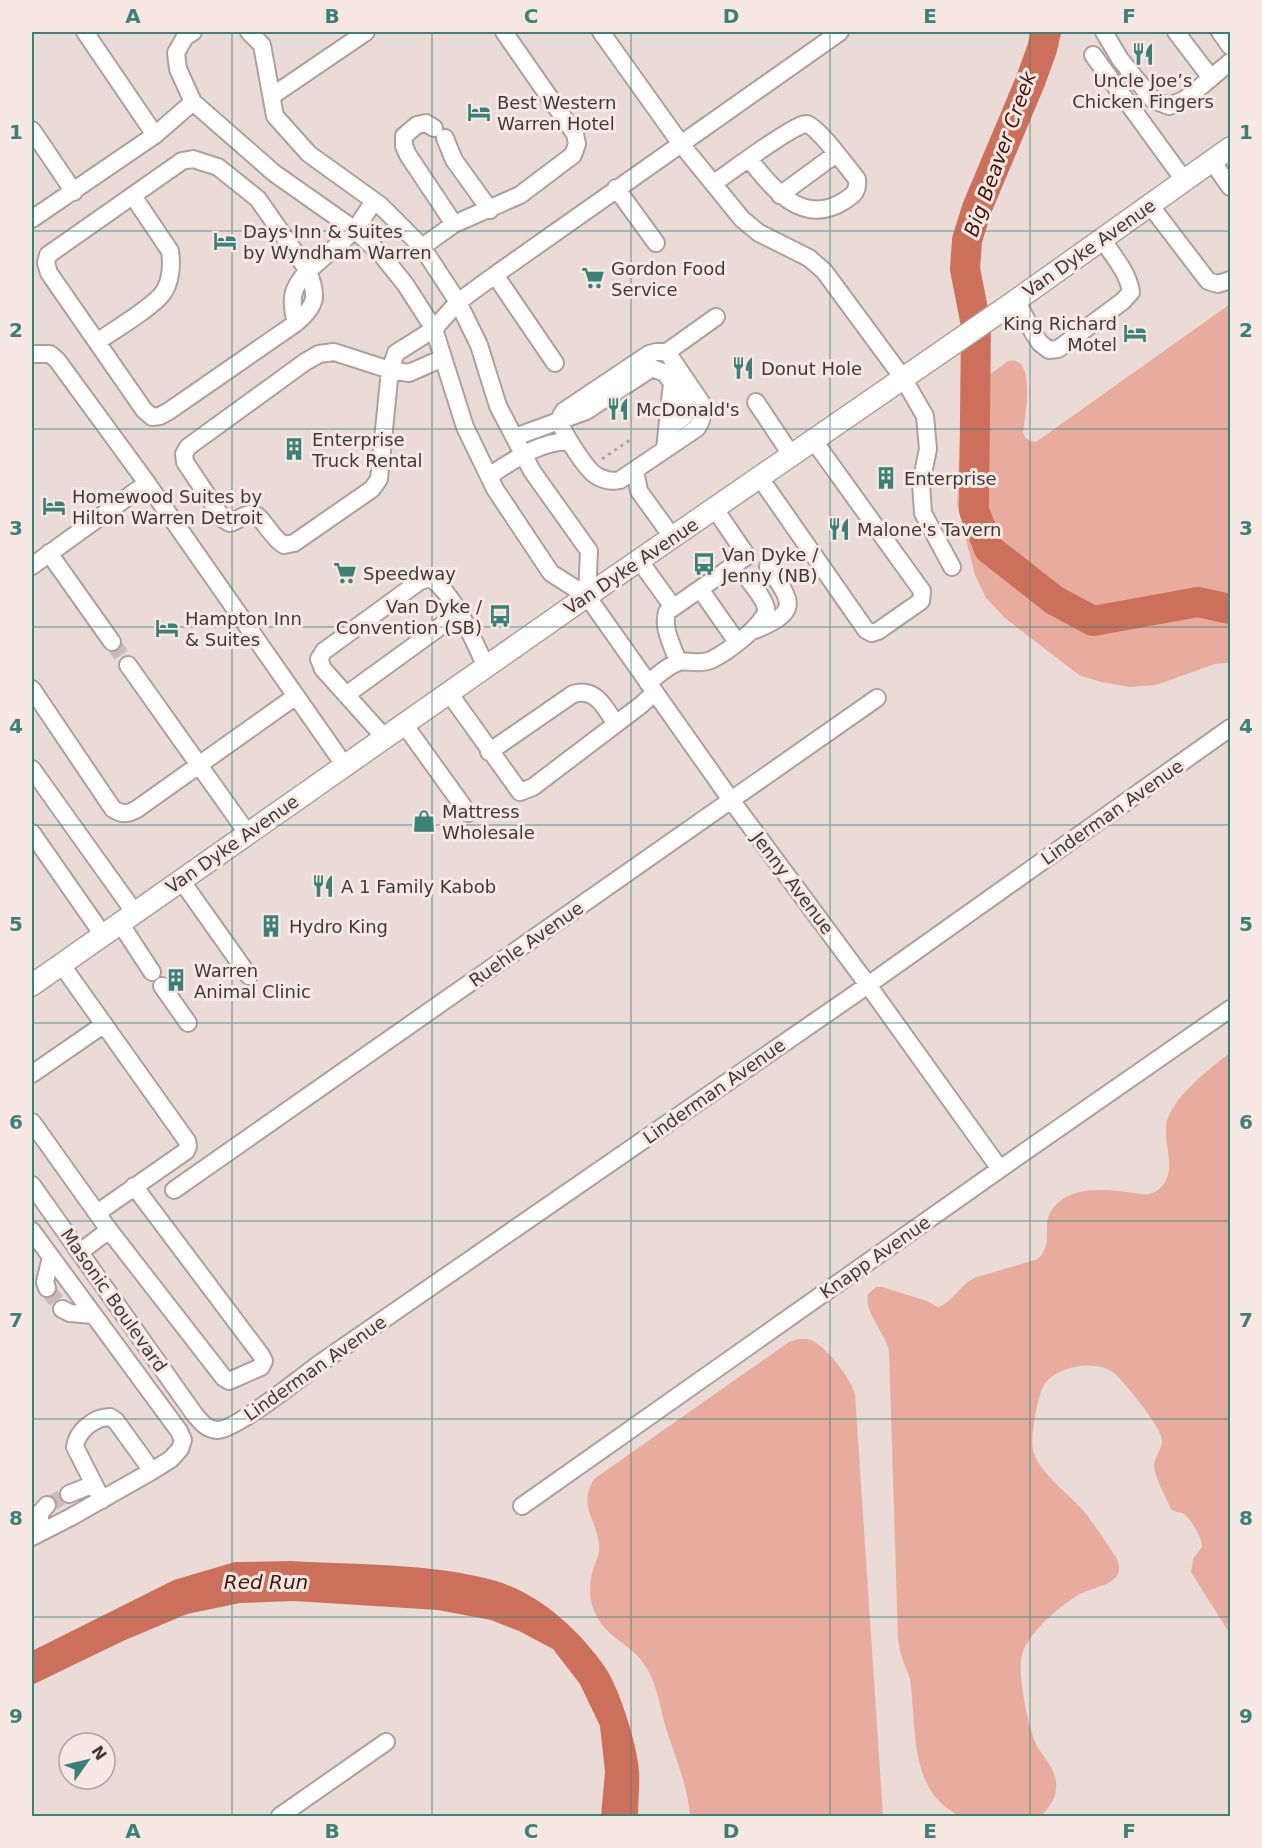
<svg xmlns="http://www.w3.org/2000/svg" width="1262" height="1848" viewBox="0 0 1262 1848" font-family="'DejaVu Sans',sans-serif">
<style>
.green{fill:#e8ac9e}
.water{fill:#cc705b}
.lines{fill:none;stroke-linecap:round;stroke-linejoin:round}
.river{stroke:#cc705b;stroke-width:30}
.minor-tunnel{stroke:#c8bbb7;stroke-width:16;stroke-dasharray:16 8;stroke-linecap:butt}
.minor-casing{stroke:#aea09d;stroke-width:20}
.major-casing{stroke:#aea09d;stroke-width:24}
.path{stroke:#aea29f;stroke-width:3;stroke-dasharray:3 4.5;stroke-linecap:butt}
.minor{stroke:#fff;stroke-width:16}
.major{stroke:#fff;stroke-width:21}
.grid{fill:none;stroke:#3b8177;stroke-width:1.5;stroke-opacity:0.55}
.labels{text-anchor:middle;dominant-baseline:central;stroke-width:6;stroke-linejoin:round;paint-order:stroke}
.poi-label{font-size:18px;fill:#403a38;stroke:#f7e8e4;text-anchor:start}
.street-label{font-size:18px;fill:#403a38;stroke:#f7e8e4}
.water-label{font-size:20px;font-style:italic;fill:#4d1306;stroke:#f7e8e4}
.neatline{fill:none;stroke:#3b8177;stroke-width:2}
.grid-label{font-size:20px;text-anchor:middle;font-weight:bold;fill:#3b8177}
</style>
<rect width="100%" height="100%" fill="#eadbd7"/>
<path class="green" d="M1230 304V663L1215 664 1156 685 1130 687 1101 682 1079 675 1005 618 986 598 975 575 957 504 962 395 1008 361C1037 354 1025 417 1023 432 1025 439 1029 441 1036 442Z
M1230 1053V1634L1191 1572 1193 1559 1202 1547C1203 1539 1191 1519 1184 1514 1179 1511 1175 1513 1171 1509 1166 1498 1155 1478 1154 1466 1154 1456 1165 1447 1161 1436 1157 1423 1126 1384 1115 1374 1099 1358 1053 1366 1043 1387 1037 1399 1029 1442 1034 1454 1041 1473 1067 1493 1081 1508 1094 1523 1105 1541 1116 1557 1130 1585 1093 1586 1078 1595 1059 1607 1029 1632 1022 1654 1017 1673 1028 1730 1038 1748 1046 1760 1058 1772 1056 1789 1055 1800 1048 1809 1041 1816H960C908 1792 917 1727 910 1679 908 1672 904 1665 902 1658 900 1652 899 1645 898 1639L889 1351C885 1331 864 1313 868 1294L876 1287H882L927 1301 938 1307C952 1303 960 1285 974 1278L1038 1259C1057 1241 1036 1220 1059 1202 1079 1185 1111 1190 1134 1193 1138 1193 1144 1195 1148 1194 1154 1193 1159 1190 1163 1185 1178 1167 1160 1138 1168 1118 1176 1095 1211 1067 1230 1053Z
M798 1339C799 1339 807 1339 808 1339 825 1344 850 1377 855 1394L883 1816H690C688 1786 675 1757 666 1728 659 1704 657 1680 641 1660 627 1642 604 1636 594 1611 589 1598 589 1583 593 1570 596 1561 600 1555 599 1544 596 1518 578 1506 594 1479L789 1342Z"/>
<path class="water" d="M291 1561C357 1565 433 1563 496 1581 540 1594 579 1630 605 1667 620 1690 637 1744 639 1771 640 1786 638 1801 638 1816H601L605 1772 600 1726 580 1684 553 1649 519 1631 491 1620 438 1610 294 1601 240 1603 187 1614 123 1641 32 1685V1651L174 1580 235 1562Z"/>
<g class="lines">
<path class="river" d="M1046 32 1042 49 1030 82 977 208 967 240 965 269 976 325 974 510 989 549 1054 600 1093 621 1198 602 1230 609"/>
<path class="minor-tunnel" d="M112 642 128 665
M47 1288 62 1309
M47 1505 69 1494"/>
<g class="minor-casing">
<path id="minor" d="M85 32 155 135
M193 32 185 37 176 53 178 69 193 102 274 173 355 230 381 254 405 284 434 329 465 427 495 489 551 573 587 596 731 800 868 985 1000 1169
M249 32 262 45 275 116 309 154 380 205 422 247 458 302 479 345 498 406 532 471 589 551 587 596
M601 32 681 144 840 32
M1104 32 1120 59 1153 100 1169 106 1184 100 1211 78
M1176 32 1211 78 1230 62
M1220 32 1230 46
M1093 55 1184 180
M272 96 366 32
M434 128 426 123 417 125 404 136V146L408 155 454 224
M32 130 74 192
M445 138 454 160 490 210
M1212 161 1230 187
M714 183C726 175 798 121 807 124 820 129 846 166 857 179 858 191 855 194 844 201 803 227 773 189 749 159
M616 188 656 243
M780 195 836 154
M1150 205 1208 281 1218 284 1230 280
M32 219 155 135 193 102
M422 247 454 224 520 195 573 155 577 144 575 134 504 32
M495 275 681 144 742 219 759 233 809 258 824 271 903 378 925 416 928 449 921 483 923 513 952 567
M1016 300 1034 334 1040 343 1049 350 1058 349 1123 301 1131 292C1128 272 1113 256 1102 239
M296 323C290 300 291 288 308 271 318 296 317 305 296 323L169 411 160 416 152 417 144 410 49 273 46 263 48 255 182 161 193 159 218 167 258 199 308 271 355 230 374 201
M97 342C114 330 152 308 163 293 171 282 172 264 170 251L133 196
M334 352 390 370 379 479 372 489 294 543 284 545C272 539 261 514 253 514 245 513 237 521 230 523L223 519 185 462 184 454 188 447 305 362 319 354Z
M656 352H667L701 402C704 412 703 419 697 428L620 480C612 482 604 480 597 476 587 471 561 431 560 420 560 416 562 414 564 411L649 354Z
M667 352 716 317
M32 354H50L57 360 147 483
M443 358 409 373 390 370 396 353 434 329 458 302 495 275 555 363
M756 402 792 456
M668 428 685 416 687 410 682 396 672 383
M515 437 586 411 652 368 665 373 672 383 665 449
M635 470 639 491 673 538
M489 476C514 460 538 442 569 441
M760 478 866 630 872 633 878 631 921 601 922 591 814 441
M49 553 112 642
M639 560 673 607
M32 566 147 483 345 766
M700 589 737 642
M755 630C800 611 793 603 768 567
M678 662C673 646 662 629 667 612L747 556 715 509
M128 665 248 834
M648 683C657 676 668 665 679 662 690 660 700 665 711 660 724 654 768 623 766 608 764 598 754 588 749 580
M32 689 113 809C122 815 128 814 137 809L296 696
M449 693 520 792 533 787 641 705 655 692
M346 695 459 613
M404 724 468 813
M385 738 323 669 319 659 324 651 420 581 430 578C454 593 474 641 486 667
M489 752 573 694C596 687 605 708 616 724
M32 769 135 913
M32 833 103 935
M181 880 249 976
M120 923 152 972
M61 964 187 1141 188 1146 186 1151 97 1213
M162 986 188 1023
M32 1074 103 1025
M32 1122 109 1230 224 1378 229 1381 261 1367 264 1361 261 1355 134 1186
M32 1185 195 1415C202 1423 206 1429 217 1430 234 1431 302 1377 319 1364L868 985 1230 728
M174 1190 877 698
M32 1231 179 1431 183 1440 180 1449 171 1459 152 1471 71 1517 32 1537
M80 1252 109 1230
M47 1288 45 1282 51 1257
M62 1309 70 1313 93 1315
M69 1494 94 1484
M102 1500 75 1447C77 1431 94 1417 110 1417L116 1421 152 1471
M522 1506 1000 1169 1230 1009
M43 1531 40 1520V1513L47 1505
M280 1816 386 1742"/>
</g>
<g class="major-casing">
<path id="major" d="M32 985 587 596 1011 304 1230 148"/>
</g>
<path class="path" d="M602 459 630 440"/>
<use href="#minor" class="minor"/>
<use href="#major" class="major"/>
</g>
<path class="grid" d="M232 32V1816M432 32V1816M631 32V1816M830 32V1816M1030 32V1816M32 231H1230M32 429H1230M32 627H1230M32 825H1230M32 1023H1230M32 1221H1230M32 1419H1230M32 1617H1230"/>
<defs>
<g id="restaurant-bare" transform="scale(1.8)"><path d="M-5-6h1v4h1v-4h1v4h1v-4h1v5L-1.5 .5V6h-2V.5L-5-1ZM5-6V6H3V1.5H1.5Q1.5-4 5-6Z" fill="#3b8177" stroke="#f7e8e4" stroke-width="2.5" paint-order="stroke"/></g>
<g id="hotel-bare" transform="scale(1.8)"><path d="M-6-4.5h1.5V1H6V5H4.5V3h-9V5H-6ZM-4 0a1.8 1.8 0 1 1 3.6 0ZM.5 0V-2.5h3Q6-2.5 6 0Z" fill="#3b8177" stroke="#f7e8e4" stroke-width="2.5" paint-order="stroke"/></g>
<g id="supermarket-bare" transform="scale(1.8)"><path d="M-6-5.5h2.5l.6 2H6L4.5 2H-2.5L-4.4-4H-6ZM-1.5 3.2a1.3 1.3 0 1 0 .1 0ZM3 3.2a1.3 1.3 0 1 0 .1 0Z" fill="#3b8177" stroke="#f7e8e4" stroke-width="2.5" paint-order="stroke"/></g>
<g id="building-bare" transform="scale(1.8)"><path d="M-4-6H4V6H1V3H-1V6H-4ZM-2.5-4.3h1.7v1.8h-1.7ZM.8-4.3h1.7v1.8H.8ZM-2.5-1h1.7V.8h-1.7ZM.8-1h1.7V.8H.8Z" fill="#3b8177" stroke="#f7e8e4" stroke-width="2.5" paint-order="stroke"/></g>
<g id="bus-bare" transform="scale(1.8)"><path d="M-5-6H5V4H4V6H2V4H-2V6H-4V4H-5ZM-3.5-4V0h7V-4ZM-3.5 1.2v1.5H-2V1.2ZM2 1.2v1.5H3.5V1.2Z" fill="#3b8177" stroke="#f7e8e4" stroke-width="2.5" paint-order="stroke"/></g>
<g id="shop-bare" transform="scale(1.8)"><path d="M-5-2.5h2.3a2.7 3.5 0 0 1 5.4 0H5L5.5 6h-11ZM-1.5-2.5h3a1.5 2.3 0 0 0-3 0Z" fill="#3b8177" stroke="#f7e8e4" stroke-width="2.5" paint-order="stroke"/></g>
</defs>
<g fill-rule="evenodd">
<use href="#restaurant-bare" x="1143" y="54"/>
<use href="#hotel-bare" x="479" y="112"/>
<use href="#hotel-bare" x="225" y="241"/>
<use href="#supermarket-bare" x="593" y="278"/>
<use href="#hotel-bare" x="1135" y="333"/>
<use href="#restaurant-bare" x="743" y="368"/>
<use href="#restaurant-bare" x="618" y="409"/>
<use href="#building-bare" x="294" y="449"/>
<use href="#building-bare" x="886" y="478"/>
<use href="#hotel-bare" x="54" y="506"/>
<use href="#restaurant-bare" x="839" y="529"/>
<use href="#bus-bare" x="704" y="564"/>
<use href="#supermarket-bare" x="345" y="573"/>
<use href="#bus-bare" x="500" y="616"/>
<use href="#hotel-bare" x="167" y="628"/>
<use href="#shop-bare" x="424" y="821"/>
<use href="#restaurant-bare" x="323" y="886"/>
<use href="#building-bare" x="271" y="926"/>
<use href="#building-bare" x="176" y="980"/>
</g>
<g class="labels">
<g class="poi-label">
<text x="1143" y="80" text-anchor="middle">Uncle Joe’s<tspan x="1143" dy="21">Chicken Fingers</tspan></text>
<text x="497" y="102">Best Western<tspan x="497" dy="21">Warren Hotel</tspan></text>
<text x="243" y="231">Days Inn &amp; Suites<tspan x="243" dy="21">by Wyndham Warren</tspan></text>
<text x="611" y="268">Gordon Food<tspan x="611" dy="21">Service</tspan></text>
<text x="1117" y="323" text-anchor="end">King Richard<tspan x="1117" dy="21">Motel</tspan></text>
<text x="761" y="368">Donut Hole</text>
<text x="636" y="409">McDonald's</text>
<text x="312" y="439">Enterprise<tspan x="312" dy="21">Truck Rental</tspan></text>
<text x="904" y="478">Enterprise</text>
<text x="72" y="496">Homewood Suites by<tspan x="72" dy="21">Hilton Warren Detroit</tspan></text>
<text x="857" y="529">Malone's Tavern</text>
<text x="722" y="554">Van Dyke /<tspan x="722" dy="21">Jenny (NB)</tspan></text>
<text x="363" y="573">Speedway</text>
<text x="482" y="606" text-anchor="end">Van Dyke /<tspan x="482" dy="21">Convention (SB)</tspan></text>
<text x="185" y="618">Hampton Inn<tspan x="185" dy="21">&amp; Suites</tspan></text>
<text x="442" y="811">Mattress<tspan x="442" dy="21">Wholesale</tspan></text>
<text x="341" y="886">A 1 Family Kabob</text>
<text x="289" y="926">Hydro King</text>
<text x="194" y="970">Warren<tspan x="194" dy="21">Animal Clinic</tspan></text>
</g>
<g class="street-label">
<text transform="translate(1089 248) rotate(-35)">Van Dyke Avenue</text>
<text transform="translate(631 566) rotate(-34)">Van Dyke Avenue</text>
<text transform="translate(1112 812) rotate(-35)">Linderman Avenue</text>
<text transform="translate(232 844) rotate(-35)">Van Dyke Avenue</text>
<text transform="translate(793 883) rotate(53)">Jenny Avenue</text>
<text transform="translate(526 944) rotate(-35)">Ruehle Avenue</text>
<text transform="translate(714 1091) rotate(-35)">Linderman Avenue</text>
<text transform="translate(875 1257) rotate(-35)">Knapp Avenue</text>
<text transform="translate(114 1300) rotate(55)">Masonic Boulevard</text>
<text transform="translate(315 1368) rotate(-35)">Linderman Avenue</text>
</g>
<g class="water-label">
<text transform="translate(1000 154) rotate(-70)">Big Beaver Creek</text>
<text x="266" y="1582">Red Run</text>
</g>
</g>
<rect width="1262" height="1848" fill="none" stroke="#f7e8e4" stroke-width="66"/>
<g transform="translate(87 1761) rotate(56)"><circle r="28" fill="#f7e8e4" stroke="#aea29f" stroke-width="1.5"/>
<path d="M0-4.5L10 22L0 15L-10 22Z" fill="#3b8177"/>
<text y="-9" font-size="16" font-weight="bold" text-anchor="middle" fill="#403a38">N</text>
</g>
<rect x="33" y="33" width="1196" height="1782" class="neatline"/>
<g class="grid-label">
<text x="133" y="23">A</text>
<text x="332" y="23">B</text>
<text x="531" y="23">C</text>
<text x="731" y="23">D</text>
<text x="930" y="23">E</text>
<text x="1129" y="23">F</text>
<text x="16" y="139">1</text>
<text x="1246" y="139">1</text>
<text x="16" y="337">2</text>
<text x="1246" y="337">2</text>
<text x="16" y="535">3</text>
<text x="1246" y="535">3</text>
<text x="16" y="733">4</text>
<text x="1246" y="733">4</text>
<text x="16" y="931">5</text>
<text x="1246" y="931">5</text>
<text x="16" y="1129">6</text>
<text x="1246" y="1129">6</text>
<text x="16" y="1327">7</text>
<text x="1246" y="1327">7</text>
<text x="16" y="1525">8</text>
<text x="1246" y="1525">8</text>
<text x="16" y="1723">9</text>
<text x="1246" y="1723">9</text>
<text x="133" y="1838">A</text>
<text x="332" y="1838">B</text>
<text x="531" y="1838">C</text>
<text x="731" y="1838">D</text>
<text x="930" y="1838">E</text>
<text x="1129" y="1838">F</text>
</g>
</svg>
